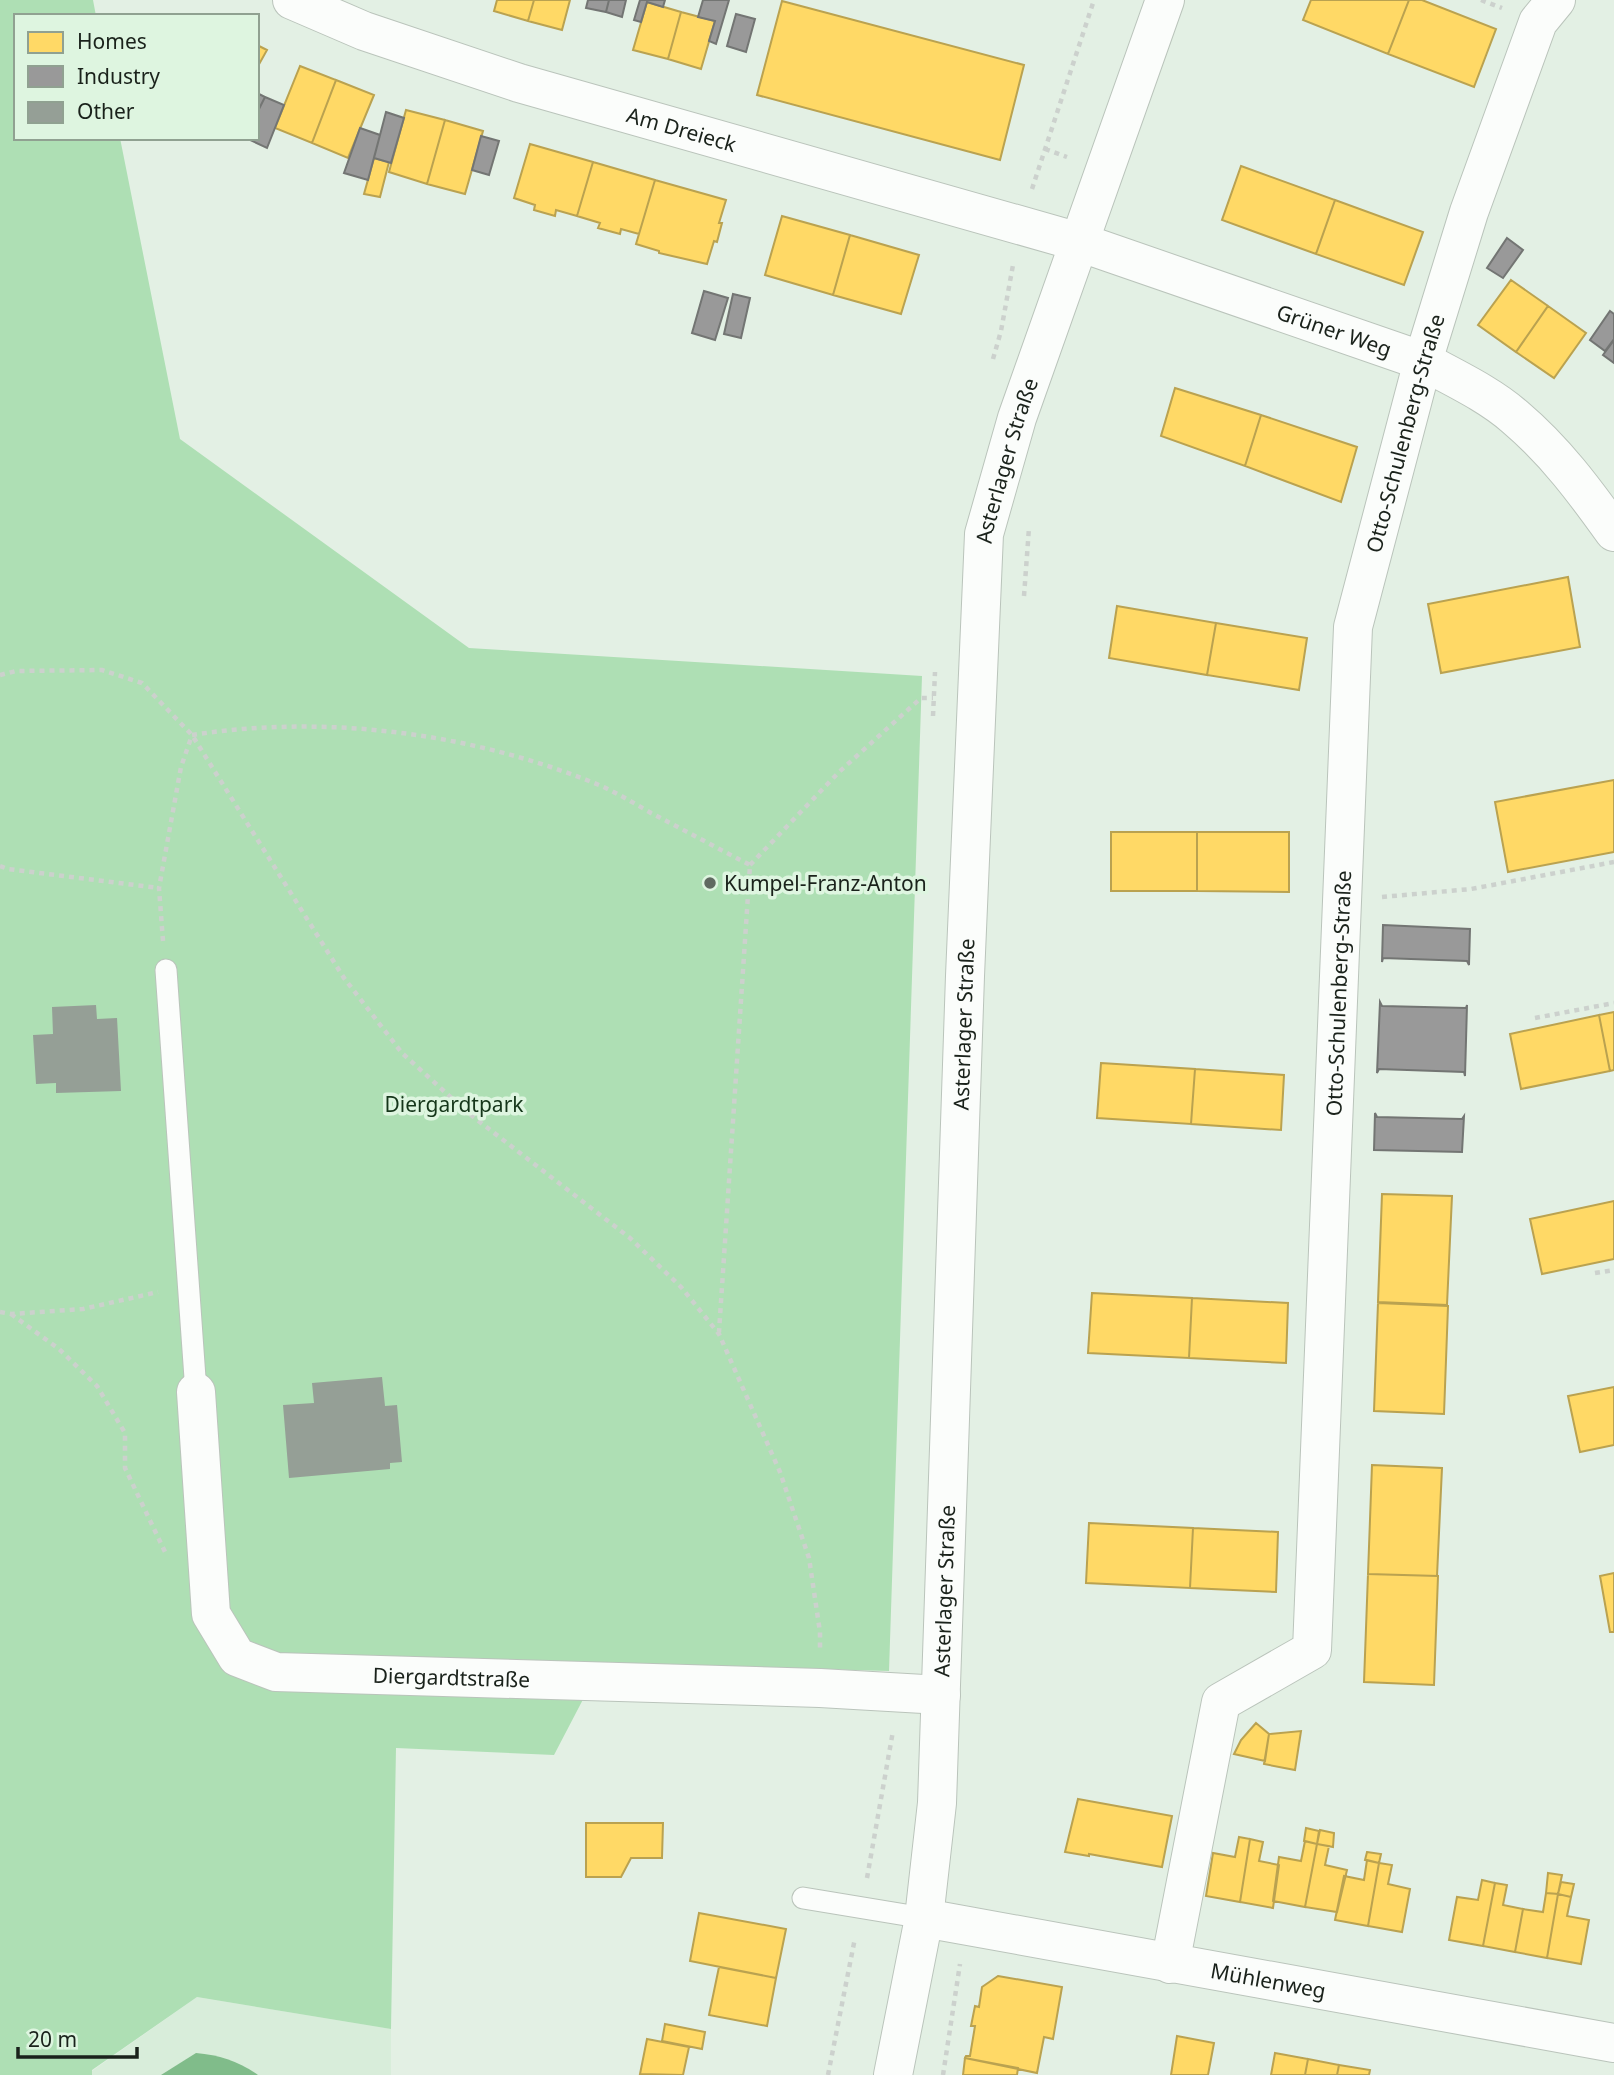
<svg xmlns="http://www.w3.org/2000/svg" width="1614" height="2075" viewBox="0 0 1614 2075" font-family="'Noto Sans',sans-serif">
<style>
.built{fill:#d8edda}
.green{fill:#aedfb4}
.water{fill:#80bc8a}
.homes{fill:#ffd966;stroke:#baa250;stroke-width:2}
.industry{fill:#999;stroke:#737573;stroke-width:2}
.building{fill:#959f96}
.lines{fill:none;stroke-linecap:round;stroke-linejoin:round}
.lane-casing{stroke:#bac4bb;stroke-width:23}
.street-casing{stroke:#bac4bb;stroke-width:40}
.secondary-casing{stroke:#bac4bb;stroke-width:40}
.path{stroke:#ccd1cd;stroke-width:4.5;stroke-dasharray:5 5;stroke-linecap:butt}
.lane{stroke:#fbfdfb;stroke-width:21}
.street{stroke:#fbfdfb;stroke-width:38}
.secondary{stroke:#fbfdfb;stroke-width:38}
.poi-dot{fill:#606a61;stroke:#def5e0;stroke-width:2.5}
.labels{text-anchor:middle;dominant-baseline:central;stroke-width:7;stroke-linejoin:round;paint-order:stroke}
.street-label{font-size:21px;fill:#1a221b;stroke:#def5e0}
.poi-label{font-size:21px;fill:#1a221b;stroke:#def5e0;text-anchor:start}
.park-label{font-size:21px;fill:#15361a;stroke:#def5e0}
</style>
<rect width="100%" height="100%" fill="#e3f0e4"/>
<path class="built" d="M197 1997 391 2029V2075H92V2071Z"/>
<path class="green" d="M0 0H93L96 16H16V138H120L180 439 469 648 922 676 889 1671 602 1663 554 1755 396 1748 391 2029 197 1997 92 2070V2075H0Z"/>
<path class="water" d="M196 2053C220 2055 238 2061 258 2075H161Z"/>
<path class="homes" d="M497 0H534L528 21 494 11Z
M534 0H570L562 30 528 21Z
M1311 0H1409L1388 54 1303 20Z
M1409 0H1422L1496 29 1474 87 1388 54Z
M782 1 1024 65 1000 160 757 95Z
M647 2 681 12 668 59 633 50Z
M681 12 715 21 701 69 668 59Z
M257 45 267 50 257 68Z
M300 66 336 80 312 143 275 128Z
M336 80 374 95 348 158 312 143Z
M406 110 445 120 427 184 389 172Z
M445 120 483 131 465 194 427 184Z
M530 144 593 162 577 216 556 210 555 216 534 210 535 205 514 198Z
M374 158 389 162 380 197 364 194Z
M593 162 655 180 639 234 621 229 620 234 598 228 600 223 577 216Z
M1241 166 1335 200 1316 254 1222 220Z
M655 180 726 200 719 223H722L717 242 714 241 707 264 659 253V251L636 244Z
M1335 200 1423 232 1404 285 1316 254Z
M782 216 850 235 833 295 765 275Z
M850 235 919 255 901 314 833 295Z
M1511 280 1548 306 1516 352 1478 325Z
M1548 306 1586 333 1554 378 1516 352Z
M1175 388 1261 415 1245 466 1161 436Z
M1261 415 1357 447 1341 502 1245 466Z
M1568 577 1580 647 1441 673 1428 604Z
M1117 606 1216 623 1207 675 1109 658Z
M1216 623 1307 638 1299 690 1207 675Z
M1614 780V852L1508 872 1495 802Z
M1111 832H1197V891H1111Z
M1197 832H1289V892L1197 891Z
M1614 1012V1070L1610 1071 1599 1015Z
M1599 1015 1610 1071 1521 1089 1510 1034Z
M1101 1063 1195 1069 1191 1124 1097 1118Z
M1195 1069 1284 1075 1281 1130 1191 1124Z
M1382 1194 1452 1196 1447 1305 1378 1302Z
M1614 1201V1259L1542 1274 1530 1219Z
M1092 1293 1192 1298 1189 1358 1088 1353Z
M1192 1298 1288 1303 1286 1363 1189 1358Z
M1378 1303 1448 1306 1444 1414 1374 1411Z
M1614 1387V1445L1580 1452 1568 1396Z
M1372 1465 1442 1468 1437 1576 1368 1574Z
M1089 1523 1193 1528 1190 1588 1086 1583Z
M1193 1528 1278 1532 1276 1592 1190 1588Z
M1614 1573V1632H1610L1600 1576Z
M1368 1574 1438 1576 1434 1685 1364 1682Z
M1256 1723 1269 1734 1265 1761 1234 1754 1241 1740Z
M1301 1731 1295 1770 1264 1764 1269 1734Z
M1078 1799 1172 1816 1162 1867 1089 1854V1856L1065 1852Z
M586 1823H663L662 1858H631L621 1877H586Z
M1306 1828 1319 1831 1317 1844 1304 1841Z
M1320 1830 1334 1833 1333 1847 1317 1844Z
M1239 1837 1250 1839 1240 1902 1206 1896 1213 1853 1235 1857Z
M1250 1839 1263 1842 1259 1861 1279 1865 1273 1908 1240 1902Z
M1305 1841 1317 1844 1305 1907 1273 1901 1279 1857 1301 1861Z
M1317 1844 1329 1846 1325 1865 1347 1870 1337 1912 1305 1907Z
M1367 1852 1381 1854 1379 1863 1365 1860Z
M1367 1860 1379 1863 1368 1926 1335 1920 1344 1876 1364 1880Z
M1379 1863 1392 1865 1388 1884 1410 1889 1402 1932 1368 1926Z
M1548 1873 1562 1875 1558 1894 1546 1893Z
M1482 1880 1495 1883 1483 1946 1449 1940 1457 1897 1478 1900Z
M1561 1882 1574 1884 1571 1897 1558 1894Z
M1495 1883 1507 1885 1503 1905 1523 1909 1515 1952 1483 1946Z
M1546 1893 1558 1894 1547 1958 1515 1952 1523 1909 1543 1912Z
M1558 1894 1571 1897 1567 1916 1589 1920 1581 1964 1547 1958Z
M699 1913 786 1929 776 1978 690 1961Z
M719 1967 776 1978 767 2026 709 2015Z
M998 1976 1062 1987 1053 2039 1044 2037 1037 2073 965 2058 966 2056H970L975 2026H971L975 2006 979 2007 982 1987Z
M665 2024 705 2032 702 2049 662 2041Z
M1177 2036 1214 2043 1208 2075H1171Z
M647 2039 689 2047 683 2075 640 2074Z
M1275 2053 1308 2059 1305 2075H1271Z
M965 2058 1018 2068 1017 2075H963Z
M1308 2059 1339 2065 1337 2075H1305Z
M1339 2065 1370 2070 1369 2075H1337Z"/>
<path class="industry" d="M588 0H609L606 12 586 8Z
M609 0H626L622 17 606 12Z
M640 0H665L663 7 647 2 641 22 634 20Z
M703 0H729L716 44 709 41 715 21 698 17Z
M736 14 755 19 746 52 727 46Z
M257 93 265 97 257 113Z
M265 97 284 105 267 148 246 138H257V113Z
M386 112 404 118 391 163 374 158Z
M360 128 380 135 368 180 344 173Z
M481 136 499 141 489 175 472 170Z
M1507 238 1523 250 1503 278 1487 268Z
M704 291 728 298 715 340 692 333Z
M733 294 750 298 741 338 724 334Z
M1610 311 1614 314V339L1605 351 1590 340Z
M1614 340V363L1603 355Z
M1383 925 1470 929 1469 965 1467 961 1383 958 1382 962Z
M1380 1002 1382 1006 1466 1008 1467 1005 1465 1076 1464 1072 1379 1069 1377 1073Z
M1375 1113 1377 1117 1462 1119 1464 1116 1462 1152 1374 1150Z"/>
<path class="building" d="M96 1005 97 1019 117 1018 121 1091 56 1093V1083L36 1084 33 1035 53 1034 52 1007Z
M382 1377 385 1406 397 1405 402 1462 390 1463V1469L289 1478 283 1405 314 1403 312 1383Z"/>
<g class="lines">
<g class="lane-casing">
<path id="lane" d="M166 970 196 1392
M803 1898 924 1918"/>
</g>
<g class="street-casing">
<g id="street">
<path id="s1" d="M292 0 364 31 519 83 1079 242 1423 361C1454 378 1489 394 1515 417 1555 451 1584 490 1614 532"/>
<path id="s2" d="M196 1392 211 1614 237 1657 276 1672 820 1688 941 1695"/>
<path id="s3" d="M924 1918 1614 2043"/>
<path id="s4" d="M1170 1964 1221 1702 1312 1650 1353 627 1423 361 1469 212 1538 22 1556 0"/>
</g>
</g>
<g class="secondary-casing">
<g id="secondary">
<path id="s5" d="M893 2075 924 1918 937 1803 965 976 984 534 1017 418 1165 0"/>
</g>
</g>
<path class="path" d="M1481 0 1502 8
M1045 149 1067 157
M1032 189 1094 0
M993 359 1001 331 1013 265
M1024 596 1029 528
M0 675 16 671 102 670 142 683 192 735 344 978 402 1053 467 1112 630 1238 681 1287 719 1334 780 1472 809 1558 820 1632V1650
M933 716 935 672
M750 865 839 772 921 698H933
M0 866 8 869 159 888
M1382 897 1471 889 1614 862
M163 941 159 888 181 767 192 735C327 714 473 733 599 785 617 793 634 803 651 813 684 830 717 848 750 865L719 1332
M1535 1018 1614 1003
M1595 1273 1614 1270
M0 1312 11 1314 83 1309 158 1292
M11 1314 59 1349 97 1386 125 1433V1468L166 1554
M867 1878 893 1731
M828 2075 855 1938
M943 2075 960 1964"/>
<use href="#lane" class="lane"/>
<use href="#street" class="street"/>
<use href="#secondary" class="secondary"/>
</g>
<circle class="poi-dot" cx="710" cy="883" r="7"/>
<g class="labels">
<g class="street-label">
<text stroke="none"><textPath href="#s1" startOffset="411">Am Dreieck</textPath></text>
<text stroke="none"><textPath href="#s1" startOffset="1094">Grüner Weg</textPath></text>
<text stroke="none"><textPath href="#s4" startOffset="1596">Otto-Schulenberg-Straße</textPath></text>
<text stroke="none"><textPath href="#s5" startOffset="1622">Asterlager Straße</textPath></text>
<text stroke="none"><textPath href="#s4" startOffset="1029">Otto-Schulenberg-Straße</textPath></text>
<text stroke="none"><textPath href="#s5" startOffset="1055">Asterlager Straße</textPath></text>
<text stroke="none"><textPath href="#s5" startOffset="488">Asterlager Straße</textPath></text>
<text stroke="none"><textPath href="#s2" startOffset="490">Diergardtstraße</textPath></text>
<text stroke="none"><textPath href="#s3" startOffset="350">Mühlenweg</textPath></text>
</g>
<g class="poi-label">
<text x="724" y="883">Kumpel-Franz-Anton</text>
</g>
<g class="park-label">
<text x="454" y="1104">Diergardtpark</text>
</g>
</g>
<rect x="14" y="14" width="245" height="126" fill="#def5e0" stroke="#90a191" stroke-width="2"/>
<rect x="28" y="32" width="35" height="21" fill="#ffd966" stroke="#90a191" stroke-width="2"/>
<text x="77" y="49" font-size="21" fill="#1a221b">Homes</text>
<rect x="28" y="66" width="35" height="21" fill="#999999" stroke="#90a191" stroke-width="2"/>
<text x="77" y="84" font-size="21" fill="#1a221b">Industry</text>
<rect x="28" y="102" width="35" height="21" fill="#959f96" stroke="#90a191" stroke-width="2"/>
<text x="77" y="119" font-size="21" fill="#1a221b">Other</text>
<path d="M18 2047v10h119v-10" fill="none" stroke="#1a221b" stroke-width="3.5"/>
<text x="28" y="2047" font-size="21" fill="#1a221b" stroke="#def5e0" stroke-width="5" paint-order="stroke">20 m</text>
</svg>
